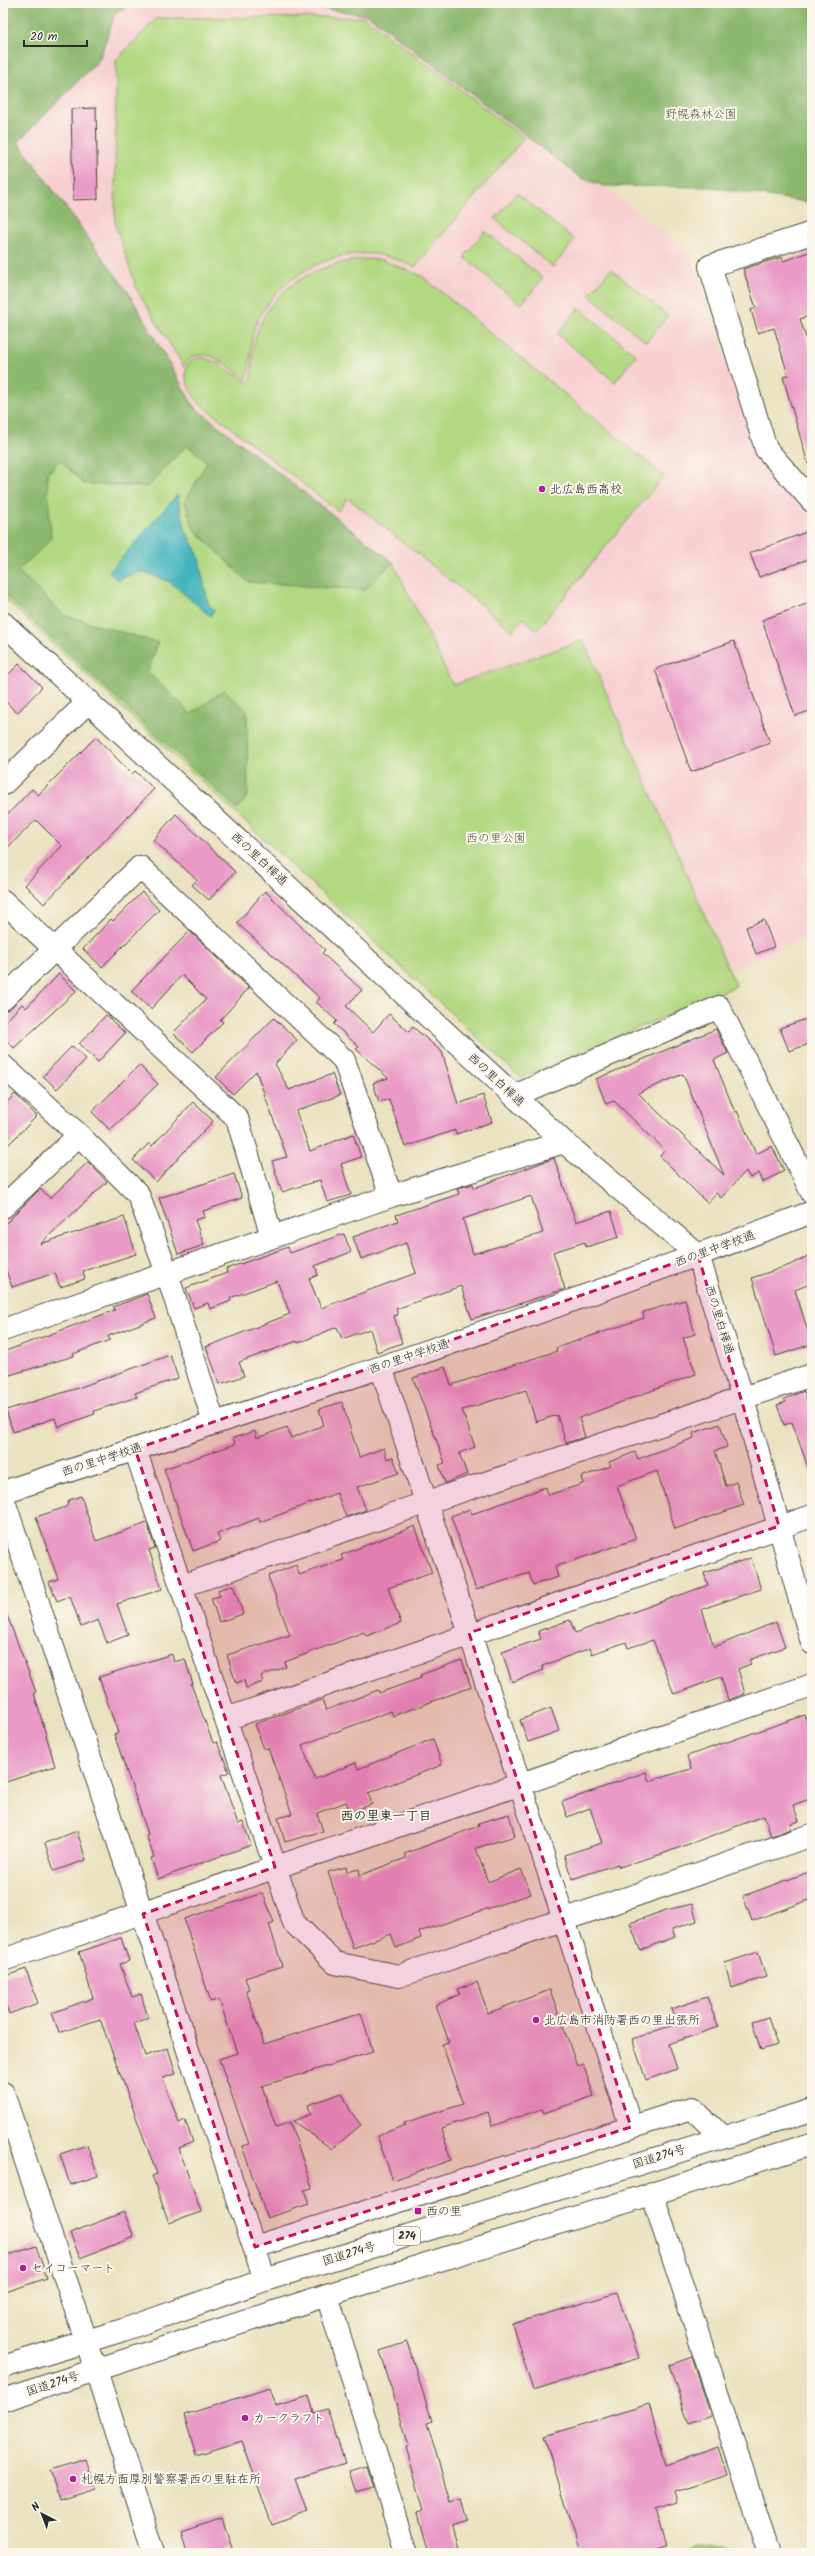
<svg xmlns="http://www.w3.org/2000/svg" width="815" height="2556" viewBox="0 0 815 2556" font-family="Kalam,'Klee One',sans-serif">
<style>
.built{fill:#f7cfd0}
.green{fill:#b2d882;stroke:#6e8256}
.forest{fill:#8db870;stroke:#5c724e}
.water{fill:#43b3bc;stroke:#376f74}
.building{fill:#e99ac6;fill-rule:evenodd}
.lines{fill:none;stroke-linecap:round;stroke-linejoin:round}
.minor-casing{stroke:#484641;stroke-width:24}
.highway-casing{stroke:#484641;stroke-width:24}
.minor{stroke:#fff;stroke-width:22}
.highway{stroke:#fff;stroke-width:22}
.marked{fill:#c2185b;fill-opacity:0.2;stroke:#c2185b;stroke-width:3;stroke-dasharray:8 5;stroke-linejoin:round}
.poi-dot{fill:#b5179e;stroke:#fbf7ec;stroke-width:1.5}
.labels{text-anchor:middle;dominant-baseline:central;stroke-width:4;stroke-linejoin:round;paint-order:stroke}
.shield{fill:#fbf7ec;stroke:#696865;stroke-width:1}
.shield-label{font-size:11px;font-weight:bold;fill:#2b2b2b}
.park-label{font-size:12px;fill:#4d5641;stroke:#fbf7ec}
.poi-label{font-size:12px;fill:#2b2b2b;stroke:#fbf7ec;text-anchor:start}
.street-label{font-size:12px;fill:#2b2b2b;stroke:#fbf7ec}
.neighbourhood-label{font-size:13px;font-weight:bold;fill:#2b2b2b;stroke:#fbf7ec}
</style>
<rect width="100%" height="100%" fill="#fbf7ec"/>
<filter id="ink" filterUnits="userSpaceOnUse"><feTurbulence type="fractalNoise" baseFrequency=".025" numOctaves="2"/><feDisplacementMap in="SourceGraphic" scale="8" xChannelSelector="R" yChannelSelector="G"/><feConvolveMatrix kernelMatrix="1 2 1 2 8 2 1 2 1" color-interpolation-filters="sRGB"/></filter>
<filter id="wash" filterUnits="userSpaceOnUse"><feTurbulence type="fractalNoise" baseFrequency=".012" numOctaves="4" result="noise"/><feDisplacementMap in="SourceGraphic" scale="16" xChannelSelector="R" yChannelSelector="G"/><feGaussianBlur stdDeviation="0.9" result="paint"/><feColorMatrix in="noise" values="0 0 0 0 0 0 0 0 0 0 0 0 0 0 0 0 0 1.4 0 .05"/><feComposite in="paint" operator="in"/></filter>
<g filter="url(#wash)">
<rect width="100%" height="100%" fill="#eae2c0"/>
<path class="built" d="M132 3H281L368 15 580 178 604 186 691 253 758 461 812 517V936L730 970 583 641 454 685 393 562 194 407 128 292 18 141 99 60 115 14Z"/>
<path class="green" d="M364 17 524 138 415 267C402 262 389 256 375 254 326 249 270 283 254 329 251 339 249 377 246 380 230 367 200 338 184 367L137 290 115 223 116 60 157 18Z
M3 145 128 292 194 407 393 562 453 685 583 640 736 986 521 1078 3 597Z
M517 193 575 240 553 267 495 219Z
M485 231 543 278 521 305 464 257Z
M365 259 382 260 422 276 664 476 537 630 523 618 513 631 348 498 338 511 198 402C187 388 175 362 202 357L220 364 247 383 251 379C252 364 252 348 257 333 272 286 319 263 365 259Z
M611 269 668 316 646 342 589 295Z
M579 308 636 355 615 382 557 334Z"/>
<path class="forest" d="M3 3H132L115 14 99 60 18 142 128 292 194 407 393 562 365 590 248 582 193 528 185 502 207 462 187 445 148 487 84 484 60 460 47 474 51 539 18 571 64 615 158 643 148 672 191 714 224 690 247 711 248 796 237 809 3 593Z
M281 3H812V203L710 187 604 186 581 178 368 15Z
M697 2545 728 2550 731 2553H685Z"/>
<path class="water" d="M177 495 186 531 198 554 208 603 214 610 210 616 170 582 141 571 118 580 109 572Z"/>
<g id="blocks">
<path class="building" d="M96 108 98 199 73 200 71 109Z
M812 251V315L800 319 812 356V463L808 464 783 377 788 375 774 328 758 333 751 310 756 308 743 269 782 257 783 261Z
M812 530V558L759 577 750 553Z
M812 602V710L795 716 762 620Z
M734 641 770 743 691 772 655 669Z
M19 664 42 687 17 713 3 699V680Z
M96 737 132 774 135 771 154 789 44 904 25 885 62 846 36 820 3 852V819L32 789 38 795Z
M176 814 235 872 209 900 192 885 197 880 153 840Z
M265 891 325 950 322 953 362 990 346 1006 373 1032 389 1014 409 1032 413 1027 442 1052 458 1104 483 1095 492 1122 456 1134 455 1130 405 1147 389 1099 379 1102 373 1083 388 1078 356 1049 359 1047 334 1024 337 1021 316 1002 320 998 237 923Z
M142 892 159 910 102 967 83 949 111 919 113 921Z
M764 920 774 947 756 954 746 927Z
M190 931 249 988 220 1020 223 1022 193 1052 173 1033 206 999 182 975 151 1009 131 991Z
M59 974 76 991 14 1048 3 1037V1024L22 1004 26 1008Z
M106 1015 125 1033 98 1062 79 1044Z
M812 1017V1043L789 1051 780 1028Z
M274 1018 297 1040 275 1064 289 1090 332 1074 340 1095 296 1111 310 1151 353 1134 361 1157 341 1164 351 1195 327 1202 320 1180 282 1192 272 1161 287 1157 256 1071 233 1094 216 1077Z
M716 1029 728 1053 714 1060 735 1112 737 1111 756 1154 772 1146 784 1171 763 1182 759 1173 750 1178 746 1171 721 1198 716 1193 707 1203 660 1156 665 1150 614 1101 606 1104 596 1079ZM683 1074 724 1175 638 1093Z
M72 1046 86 1059 57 1089 43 1076Z
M139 1065 158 1084 110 1130 92 1112Z
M15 1094 37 1116 3 1150V1106Z
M193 1102 213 1121 156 1182 133 1160 149 1143 152 1146Z
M554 1158 576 1222 611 1211 619 1237 586 1247 585 1242 553 1252 565 1289 472 1319 461 1286 396 1309 398 1315 394 1316 402 1343 377 1352 370 1329 342 1339 337 1327 298 1343 297 1341 239 1362 244 1376 220 1384 206 1347 290 1314 277 1281 230 1298 231 1301 210 1309 208 1303 194 1308 186 1288 227 1273 226 1269 288 1247 290 1253 344 1234 351 1252 315 1266 318 1275 309 1279 321 1308 416 1273 406 1243 361 1259 353 1237 398 1221 396 1215 459 1194 457 1188 473 1184 474 1188ZM531 1196 543 1233 473 1254 463 1219Z
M88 1162 107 1182 40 1244 124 1217 136 1254 83 1271 85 1279 60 1287 55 1273 12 1287 3 1262V1226L40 1189 50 1198Z
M234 1174 242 1198 203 1211 205 1217 195 1220 204 1245 178 1254 159 1198Z
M812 1254V1283L795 1290 812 1344 776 1356 752 1278 790 1265Z
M147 1294 156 1318 108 1336 110 1340 73 1354 74 1356 3 1377V1352L115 1310 113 1307Z
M685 1300 695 1334 683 1338 696 1374 579 1418 585 1437 566 1443 557 1415 536 1422 526 1390 462 1410 475 1447 459 1453 467 1474 445 1483 439 1465 445 1463 413 1378 445 1367 451 1385 557 1351 556 1348 644 1318 643 1312Z
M170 1355 178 1378 135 1393 137 1397 94 1411 95 1414 58 1427 55 1418 13 1432 6 1410 75 1389Z
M804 1391 812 1413V1470H809L792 1422 784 1425 777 1405 786 1402 784 1399Z
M342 1402 359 1457 384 1448 387 1459 393 1457 399 1473 357 1487 366 1510 346 1517 337 1493 260 1522 259 1518 217 1534 220 1541 193 1551 164 1469 235 1444 233 1438 255 1431 257 1438 287 1427 291 1438 324 1425 319 1409Z
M720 1424 727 1447 715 1451 726 1486 736 1482 744 1505 675 1529 657 1471 617 1486 636 1539 555 1567 558 1577 533 1585 529 1573 476 1590 451 1516 470 1509 472 1514 546 1487 548 1495 583 1484 581 1477 611 1466 609 1462 635 1452 638 1459 694 1438 693 1433Z
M81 1496 96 1541 147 1523 155 1548 149 1550 162 1589 117 1604 128 1635 107 1643 98 1620 81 1627 70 1596 57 1601 49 1582 58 1579 36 1517 66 1507 69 1500Z
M415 1526 432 1573 388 1588 401 1623 366 1636 364 1632 285 1662 286 1667 261 1676 263 1682 246 1688 244 1680 236 1683 227 1655 290 1635 268 1576 296 1565 299 1575 343 1560 341 1555Z
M751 1558 761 1589 702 1609 714 1647 776 1622 785 1647 749 1660 751 1664 738 1669 745 1694 728 1700 721 1677 674 1694 653 1640 628 1648 626 1642 592 1654 590 1648 542 1666 544 1670 512 1682 502 1652 541 1639 538 1631 570 1620 575 1633 708 1585 704 1573Z
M233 1585 243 1614 219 1622 211 1598 220 1596 218 1590Z
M3 1610H5L36 1692 34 1693 55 1766 3 1783V1748L9 1747 3 1728Z
M172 1654 174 1662 185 1659 193 1684H191L213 1743 217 1742 229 1772 221 1775 238 1824 243 1822 251 1845 158 1879 151 1858 154 1857 146 1835 148 1834 114 1734 118 1733 99 1677Z
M462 1660 471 1687 393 1716 391 1711 302 1745 315 1779 356 1763 358 1769 433 1739 442 1765 368 1793 372 1804 350 1812 346 1802 317 1813 323 1831 285 1842 278 1818 292 1814 268 1748 264 1749 255 1724 322 1700 326 1710 378 1690 379 1693 421 1678 420 1675Z
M551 1708 559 1731 528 1742 520 1720Z
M805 1715 812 1735V1798L793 1805 799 1821 790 1824 791 1829 771 1836 764 1816 662 1854 619 1867 618 1864 572 1879 564 1855 602 1843 590 1808 567 1817 562 1802 646 1772 649 1781 691 1769 687 1756Z
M509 1814 515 1836 476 1848 488 1882 521 1869 531 1894 419 1932 421 1938 396 1948 391 1934 353 1948 328 1872 346 1867 347 1872 359 1869 360 1875 406 1858 404 1854 479 1826 478 1823Z
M77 1831 86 1860 54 1871 45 1843Z
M809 1872 812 1881V1899L752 1921 743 1896Z
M263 1893 274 1922 269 1924 282 1966 245 1978 249 1989 246 1990 264 2044 361 2013 373 2052 262 2086 276 2127 290 2122 312 2188 304 2190 309 2204 267 2218 242 2146 249 2144 219 2059 237 2053 219 1999 211 2002 184 1919Z
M692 1904 697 1921 672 1929 675 1937 640 1950 630 1923 666 1910Z
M121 1938 129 1961 120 1964 132 1997 141 1994 148 2018 134 2023 145 2056 168 2048 176 2074 163 2078 179 2123 185 2120 193 2142 179 2148 201 2212 169 2223 152 2176 157 2174 100 2019 59 2033 52 2013 93 1998 79 1952Z
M758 1952 766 1977 731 1988 725 1963Z
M26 1969 38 2003 9 2014 3 1997V1977Z
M477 1982 488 2013 550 1990 577 2066 583 2064 594 2096 544 2113 542 2109 492 2126 488 2112 441 2128 451 2160 393 2180 377 2136 405 2125 404 2123 463 2104 442 2044 449 2042 436 2005 460 1994 458 1989Z
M707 1997 718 2027 669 2044 677 2069 646 2080 632 2039 676 2024 671 2009Z
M768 2017 777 2045 761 2050 752 2022Z
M342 2093 351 2112 361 2125 332 2149 293 2121 311 2114 308 2105Z
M87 2145 98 2176 70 2185 60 2154Z
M124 2212 134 2237 80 2258 70 2233Z
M36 2246 47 2278 3 2293V2257Z
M617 2293 639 2358 533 2390 512 2324Z
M407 2342 432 2421 427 2423 450 2502 462 2499 468 2522 451 2527 458 2553H428L417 2512 424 2510 406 2447 409 2446 380 2351Z
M692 2357 711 2416 689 2424 669 2365Z
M270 2388 276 2406 309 2396 314 2413 327 2409 345 2463 295 2479 307 2512 272 2525 242 2441 196 2455 184 2415Z
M649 2404 666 2465 719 2447 728 2475 674 2492 677 2503 655 2510 666 2547 646 2553H581L544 2436Z
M86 2459 95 2488 59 2499 50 2470Z
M366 2466 373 2488 356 2493 349 2471Z
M222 2517 232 2548 218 2553H188L181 2531Z"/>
</g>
</g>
<g filter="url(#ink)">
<use href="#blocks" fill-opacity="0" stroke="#484641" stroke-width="1"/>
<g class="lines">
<g class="minor-casing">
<path id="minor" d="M812 233 710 266 766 449 812 501
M3 623 564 1142 698 1255 743 1399 812 1643
M3 784 89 701
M3 901 237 1118 272 1237
M3 999 140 867 344 1060 391 1196
M3 1066 79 1135 138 1194 167 1273 214 1423
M514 1096 719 1007 812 1193
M3 1207 79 1135
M3 1330 391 1196 564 1142
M381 1367 520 1784 631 2127
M135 1449 294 1923 335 1963 399 1976 812 1835
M3 1492C275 1405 545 1314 812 1212
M3 1498 265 2280
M182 1586 425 1503 812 1375
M226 1719 812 1516
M3 1960 812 1685
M3 2093 96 2370 154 2553
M652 2193 769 2553
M255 2247 692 2108 722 2137
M327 2295 406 2553"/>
</g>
<g class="highway-casing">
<path id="highway" d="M3 2367 123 2330 265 2280 812 2110
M3 2400 327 2295 812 2144"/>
</g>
<use href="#minor" class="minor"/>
<use href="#highway" class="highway"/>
</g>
</g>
<path class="marked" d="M698 1255 779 1526 469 1633 631 2127 255 2247 143 1914 275 1867 135 1449Z"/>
<g class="poi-dot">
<circle cx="542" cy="489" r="4"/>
<circle cx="536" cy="2020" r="4"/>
<rect x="414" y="2207" width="8" height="8" rx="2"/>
<circle cx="23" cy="2268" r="4"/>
<circle cx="245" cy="2418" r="4"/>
<circle cx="73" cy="2479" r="4"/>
</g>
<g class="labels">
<rect class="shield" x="394" y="2227" width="26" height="18" rx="3"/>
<g class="shield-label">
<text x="407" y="2236">274</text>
</g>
<g class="park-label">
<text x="701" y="114">野幌森林公園</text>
<text x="496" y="838">西の里公園</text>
</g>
<g class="poi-label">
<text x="550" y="489">北広島西高校</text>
<text x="544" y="2020">北広島市消防署西の里出張所</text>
<text x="426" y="2211">西の里</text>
<text x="31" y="2268">セイコーマート</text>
<text x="253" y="2418">カークラフト</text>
<text x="81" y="2479">札幌方面厚別警察署西の里駐在所</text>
</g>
<g class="street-label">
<text transform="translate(259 859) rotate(43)">西の里白樺通</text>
<text transform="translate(496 1080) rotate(43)">西の里白樺通</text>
<text transform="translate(715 1249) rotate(-20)">西の里中学校通</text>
<text transform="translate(719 1320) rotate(73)">西の里白樺通</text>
<text transform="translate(409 1357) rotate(-19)">西の里中学校通</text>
<text transform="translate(102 1460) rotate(-18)">西の里中学校通</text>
<text transform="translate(659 2157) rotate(-17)">国道274号</text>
<text transform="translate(349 2254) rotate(-17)">国道274号</text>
<text transform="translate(53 2384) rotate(-18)">国道274号</text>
</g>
<g class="neighbourhood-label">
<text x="386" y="1816">西の里東一丁目</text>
</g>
</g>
<rect width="815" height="2556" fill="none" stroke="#fbf7ec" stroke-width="16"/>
<g transform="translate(42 2514) rotate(318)" stroke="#fbf7ec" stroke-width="3" paint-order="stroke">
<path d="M0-3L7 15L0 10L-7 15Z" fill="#2b2b2b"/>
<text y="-6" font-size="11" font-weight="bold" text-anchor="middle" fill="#2b2b2b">N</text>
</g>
<path d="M24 40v6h63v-6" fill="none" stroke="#2b2b2b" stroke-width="2"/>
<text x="30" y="40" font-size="12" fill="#2b2b2b" stroke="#fbf7ec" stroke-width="3" paint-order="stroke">20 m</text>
</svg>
